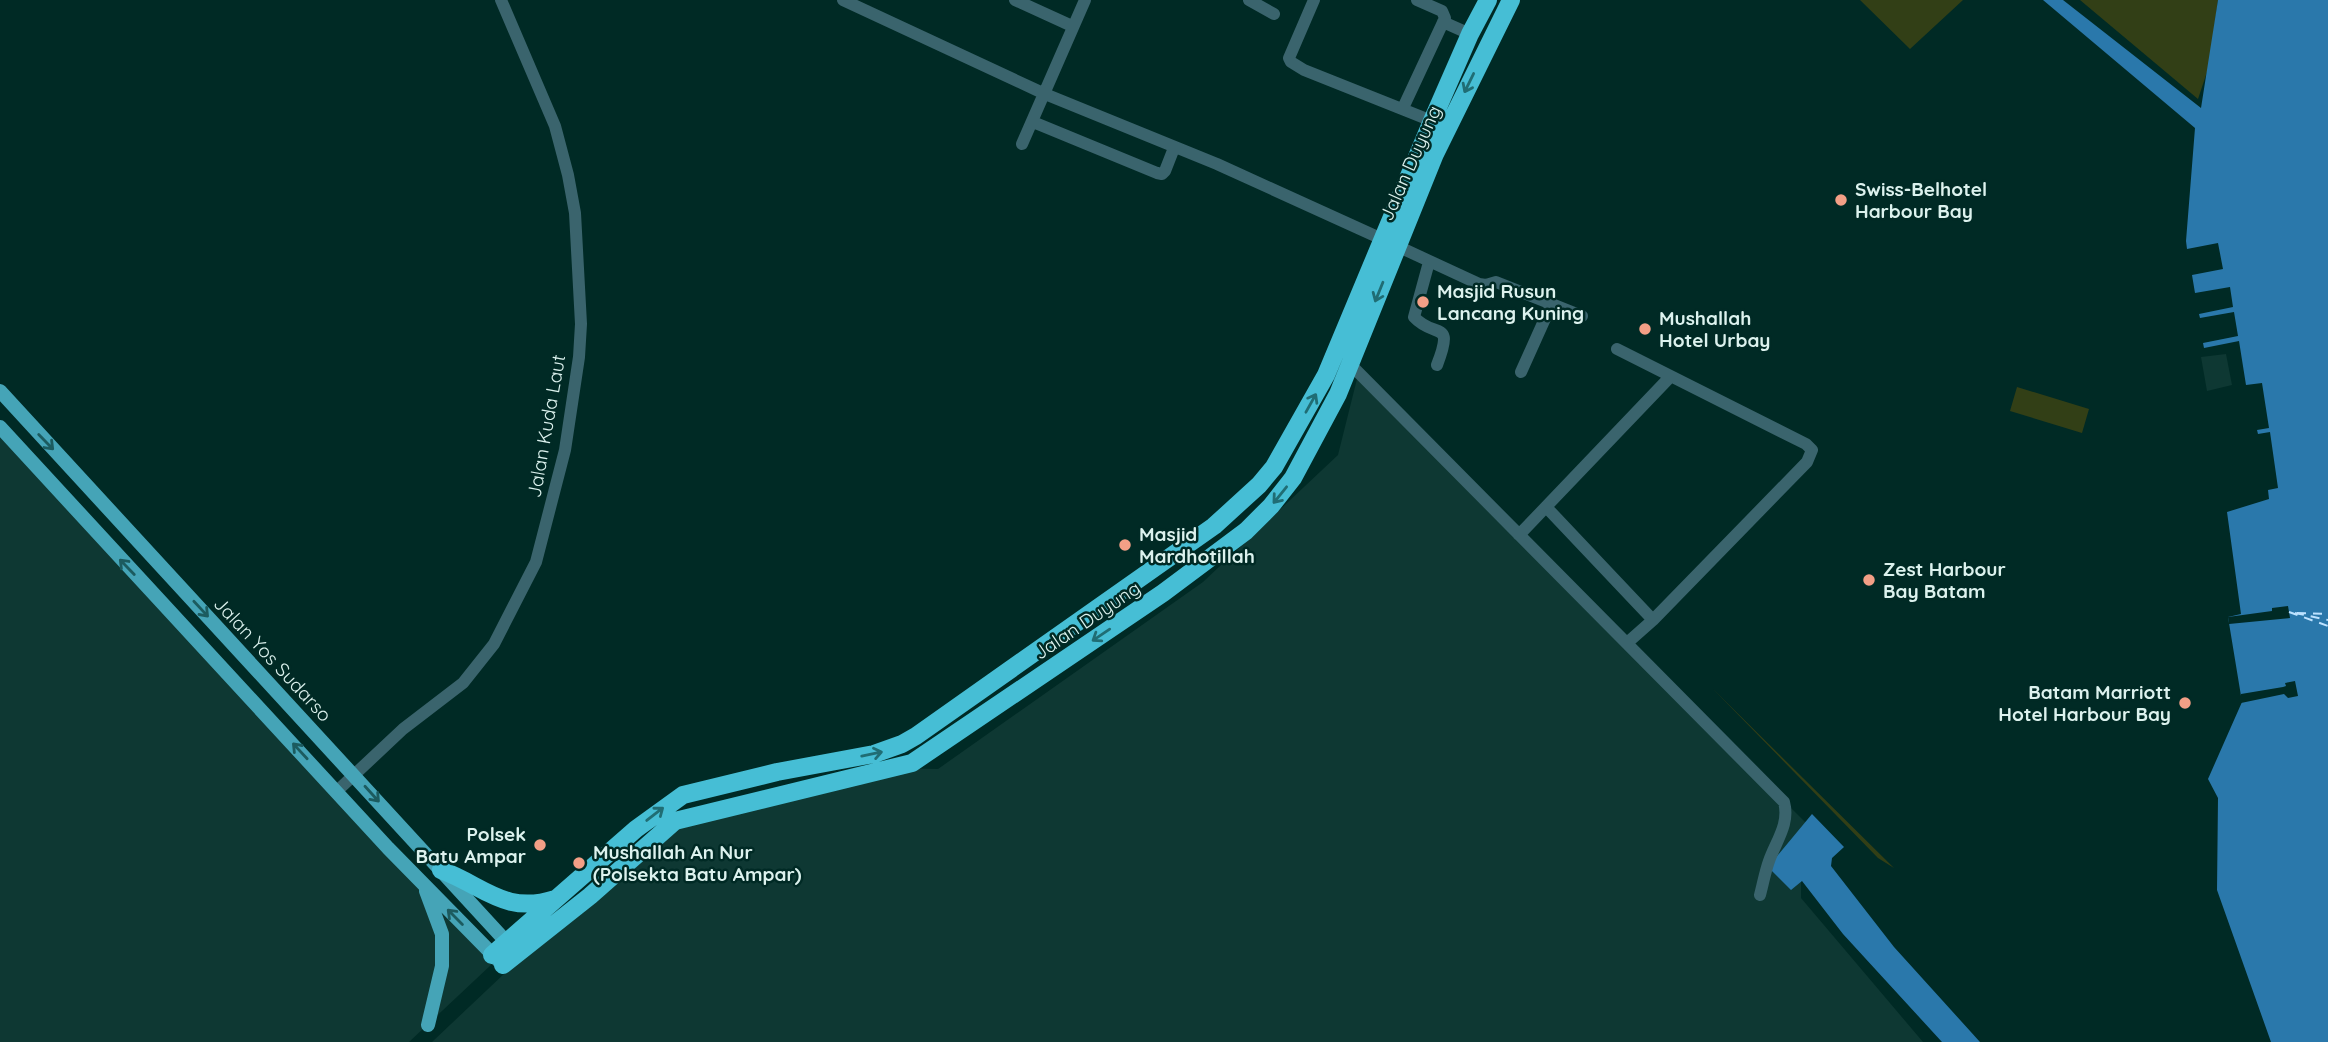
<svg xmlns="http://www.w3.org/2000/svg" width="2328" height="1042" viewBox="0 0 2328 1042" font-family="Quicksand,sans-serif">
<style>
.built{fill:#0e3833}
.green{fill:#323f16}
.water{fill:#2a78ab}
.pier{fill:#002a25}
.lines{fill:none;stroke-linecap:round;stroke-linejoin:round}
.ferry{stroke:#bde2ff;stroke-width:2;stroke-dasharray:9 7;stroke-linecap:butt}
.minor{stroke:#3a646d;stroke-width:12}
.major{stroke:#45a4b7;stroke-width:14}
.highway{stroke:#46bed5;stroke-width:18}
.oneway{stroke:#206d74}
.oneway2{stroke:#1c5b5f}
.poi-dot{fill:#f39f86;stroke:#002a25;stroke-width:2.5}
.labels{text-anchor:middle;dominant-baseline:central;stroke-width:5;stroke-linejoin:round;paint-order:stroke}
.street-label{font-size:19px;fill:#dcf2ee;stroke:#002a25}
.poi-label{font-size:19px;font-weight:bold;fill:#dcf2ee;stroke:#002a25;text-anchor:start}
</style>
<rect width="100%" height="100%" fill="#002a25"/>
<path class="built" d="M2226 354 2232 385 2207 391 2201 357Z
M1358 375 1809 826 1801 871V898L1923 1042H432L675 812 887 768 938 769 1203 582 1338 455Z
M0 435 492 964 409 1042H0Z"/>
<path class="green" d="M1860 0H1963L1910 49Z
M2080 0H2218L2209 66 2198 99Z
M2017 387 2089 409 2082 433 2010 411Z
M1713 689 1894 868 1878 858Z"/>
<path class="water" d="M2043 0H2063L2201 108 2218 0H2328V1042H2271L2217 890 2218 798 2208 779 2242 702 2228 617 2241 614 2227 512 2269 499 2268 490 2278 488 2270 432 2258 434 2257 430 2269 428 2262 383 2246 385 2239 341 2204 348 2203 343 2238 336 2234 312 2200 318 2199 314 2233 307 2230 287 2195 293 2192 275 2223 269 2218 243 2187 249 2186 241 2195 128Z
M1812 814 1844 847 1832 858 1831 866 1894 947 1980 1042H1942L1843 934 1802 881 1791 890 1768 867Z"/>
<path class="pier" d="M2288 606 2290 618 2229 624 2228 617 2272 611V608Z
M2295 681 2298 696 2288 698 2284 694 2241 703V694L2283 687 2286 686 2285 683Z"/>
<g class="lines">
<path class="ferry" d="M2289 612 2328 626
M2295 613 2328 620
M2297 613 2328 614"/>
<path class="minor" d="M843 0 1045 94 1217 164 1382 239
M1015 0 1072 26
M1249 0 1274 14
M1314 0 1289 58 1291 62 1304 70 1432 121
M1443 22 1470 34
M1403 108 1445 18 1442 11 1417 0
M1033 122 1157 173 1162 174 1165 171 1174 148
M1022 144 1085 0
M1397 246 1479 284 1486 285 1496 282 1582 316
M1429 262 1414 317C1435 340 1455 318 1437 365
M1617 349 1806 444 1812 450 1807 462 1653 620 1627 643
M1350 364 1784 802C1790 824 1776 841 1769 861 1765 872 1763 884 1760 895
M1521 372 1552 303
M1547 508 1653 620
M1519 535 1670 377
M337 791 403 729 463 683 494 644 536 562 565 450 579 357 581 324 575 213 568 175 555 126 501 0"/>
<path class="major" d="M0 391 513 949
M0 427 388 848 500 962
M426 891 442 934V966L428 1025"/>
<path class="highway" d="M441 870C484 886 505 915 555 899
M492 955 636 829 683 795 777 772 874 754 902 744 916 736 1214 526 1259 485 1274 467 1326 375 1432 121 1470 34 1488 0
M503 965 590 896 675 821 912 763 1163 593 1246 531 1271 506 1293 478 1338 394 1435 154 1511 0"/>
</g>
<defs><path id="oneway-shaft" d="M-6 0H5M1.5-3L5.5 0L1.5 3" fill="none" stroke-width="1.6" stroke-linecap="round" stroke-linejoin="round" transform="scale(1.75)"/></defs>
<g class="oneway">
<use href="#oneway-shaft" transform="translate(1469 83) rotate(116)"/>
<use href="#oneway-shaft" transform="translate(1379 292) rotate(112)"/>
<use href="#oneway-shaft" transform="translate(1311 403) rotate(-61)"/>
<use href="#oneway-shaft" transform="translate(1280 495) rotate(129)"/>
<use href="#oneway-shaft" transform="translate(1101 635) rotate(146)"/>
<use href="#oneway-shaft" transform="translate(872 754) rotate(-12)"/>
<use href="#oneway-shaft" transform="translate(655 814) rotate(-38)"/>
</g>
<g class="oneway2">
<use href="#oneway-shaft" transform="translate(46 442) rotate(46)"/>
<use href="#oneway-shaft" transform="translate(127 567) rotate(-134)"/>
<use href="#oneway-shaft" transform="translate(201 609) rotate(47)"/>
<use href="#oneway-shaft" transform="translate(300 751) rotate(-133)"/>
<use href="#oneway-shaft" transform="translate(372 794) rotate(48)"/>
<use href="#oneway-shaft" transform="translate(455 917) rotate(-135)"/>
</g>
<g class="poi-dot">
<circle cx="1841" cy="200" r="7"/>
<circle cx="1423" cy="302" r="7"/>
<circle cx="1645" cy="329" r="7"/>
<circle cx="1125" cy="545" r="7"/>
<circle cx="1869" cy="580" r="7"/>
<circle cx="2185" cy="703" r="7"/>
<circle cx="540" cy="845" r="7"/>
<circle cx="579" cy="863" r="7"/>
</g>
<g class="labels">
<g class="street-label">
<text transform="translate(1410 163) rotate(-66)">Jalan Duyung</text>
<text transform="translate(546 426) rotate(-80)">Jalan Kuda Laut</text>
<text transform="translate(1087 620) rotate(-34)">Jalan Duyung</text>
<text transform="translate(273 659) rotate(47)">Jalan Yos Sudarso</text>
</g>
<g class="poi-label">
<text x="1855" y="189">Swiss-Belhotel<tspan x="1855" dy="22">Harbour Bay</tspan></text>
<text x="1437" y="291">Masjid Rusun<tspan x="1437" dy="22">Lancang Kuning</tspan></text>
<text x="1659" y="318">Mushallah<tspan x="1659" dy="22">Hotel Urbay</tspan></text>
<text x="1139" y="534">Masjid<tspan x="1139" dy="22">Mardhotillah</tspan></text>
<text x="1883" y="569">Zest Harbour<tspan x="1883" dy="22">Bay Batam</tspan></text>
<text x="2171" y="692" text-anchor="end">Batam Marriott<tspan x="2171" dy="22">Hotel Harbour Bay</tspan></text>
<text x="526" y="834" text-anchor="end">Polsek<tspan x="526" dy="22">Batu Ampar</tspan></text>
<text x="593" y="852">Mushallah An Nur<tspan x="593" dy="22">(Polsekta Batu Ampar)</tspan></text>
</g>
</g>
</svg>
